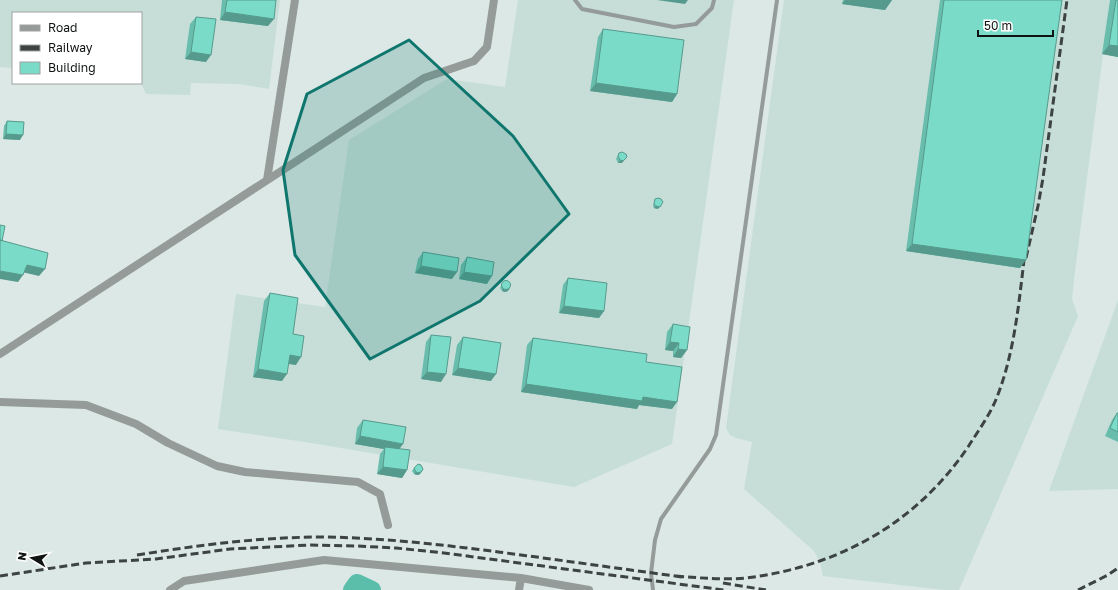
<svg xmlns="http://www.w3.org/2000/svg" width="1118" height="590" viewBox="0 0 1118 590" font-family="'Golos Text',sans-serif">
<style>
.built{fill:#c7ded8}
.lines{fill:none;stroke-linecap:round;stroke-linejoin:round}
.river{stroke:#5bbeab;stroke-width:18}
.service{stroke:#959b99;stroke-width:4}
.minor{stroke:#959b99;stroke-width:8}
.rail{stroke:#3d4342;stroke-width:3;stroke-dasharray:8 4;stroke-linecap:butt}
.wall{fill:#69bdac}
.shaded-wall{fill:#559a8c}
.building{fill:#7adcc8;stroke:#559a8c}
.marked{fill:#0f766e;fill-opacity:0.2;stroke:#0f766e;stroke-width:3;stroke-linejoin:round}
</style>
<rect width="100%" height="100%" fill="#dbe8e5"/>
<path class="built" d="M0 0H280L269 89 239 84 191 83 190 95 146 94 141 83V13H13V68L0 67Z
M518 0H734L672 444 574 487 305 442 218 429 236 294 325 307 349 140 447 79 505 87Z
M784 0H1110L1074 279 1072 299 1078 316 959 590H944L823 576 820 562 814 551 744 489 752 442 736 438 730 435 726 428Z
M1118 300V489L1049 491Z"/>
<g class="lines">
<path class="river" d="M352 590 357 583 372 590"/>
<path class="service" d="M575 0 582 9 674 27 696 24 712 8 714 0
M653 590 651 573 655 540 661 519 710 449 716 435 777 0"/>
<path class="minor" d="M267 180 295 0
M0 354 424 78 474 61 487 47 494 0
M0 402 86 405 136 424 168 443 217 466 245 472 358 482 380 494 388 525
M170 590 184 581 324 560 521 578 589 590
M519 590 521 578"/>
<path class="rail" d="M1026 258 1038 206 1043 178 1067 0
M137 555C200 545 260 537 324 537 393 538 461 547 529 556 580 563 631 570 682 577
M0 576 86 563 156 559 230 549 310 545 356 546 396 548 444 553 724 590
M676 576C700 578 723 580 746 578 837 567 916 524 968 447 978 431 990 415 997 397 1015 351 1019 301 1025 252
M723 583 766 590
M1078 590 1108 575 1118 568"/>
</g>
<path class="wall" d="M222 0H276L268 26 220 20Z
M843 0H892L885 10 842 4Z
M940 0H1062L1020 268 906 251Z
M1110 0H1118V57L1102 54Z
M196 17 206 62 185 59 190 24Z
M603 29 677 94 672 102 590 91 598 37Z
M7 121 20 140 3 139 4 126Z
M619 153 622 163H618L616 159Z
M655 199 658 209 654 208 653 206 654 202Z
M423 252 452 279 415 273 418 259Z
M467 257 487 284 459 279 461 265Z
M568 278 604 311 599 318 559 313 563 285Z
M503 282 508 291 505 292 502 291 500 288Z
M270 293 293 334 296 365 288 364 282 381 253 377 264 301Z
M673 324 687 350 681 358 673 357V351L665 350 667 332Z
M431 335 441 382 421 379 426 342Z
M463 337 491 381 452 375 457 345Z
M533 338 646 362 672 409 639 405 637 409 521 392 527 345Z
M1117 413H1118V442L1105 436 1112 420Z
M363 420 399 449 407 470 402 478 377 474 380 454 384 449 355 444 357 428Z
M414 468 422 471 420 474 418 475 414 474 412 471Z"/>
<path class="shaded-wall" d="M657 0H688L685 4Z
M845 0H892L885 10 842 4Z
M225 12 274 19 268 26 220 20Z
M1109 45 1118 46V57L1102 54Z
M191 52 211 55 206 62 185 59Z
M596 83 677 94 672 102 590 91Z
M6 134 23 135 20 140 3 139Z
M627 157 622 163H618L620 160Z
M661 205 658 209 654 208 656 206Z
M912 244 1026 260 1020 268 906 251Z
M27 265 45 269 39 276 22 272Z
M421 266 457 272 452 279 415 273Z
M0 271 23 275 18 282 0 279Z
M464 272 492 276 487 284 459 279Z
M510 288 508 291 505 292 502 291 503 289Z
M564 306 604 311 599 318 559 313Z
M670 342 679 343 673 351 665 350Z
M678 349 687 350 681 358 673 357Z
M290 355 301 357 296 365 284 363Z
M458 368 496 374 491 381 452 375Z
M258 369 287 374 282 381 253 377Z
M427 372 446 374 441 382 421 379Z
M526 384 643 397 677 402 672 409 639 405 637 409 521 392Z
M360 436 403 444 398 451 385 447 384 449 355 444Z
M383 467 407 470 402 478 377 474Z
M422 471 420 474 418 475 414 474 416 472Z"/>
<path class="building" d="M227 0H276L274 19 225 12Z
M944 0H1062L1026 260 912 244Z
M1116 0H1118V46L1109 45Z
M196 17 216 19 211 55 191 52Z
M603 29 684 40 677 94 596 83Z
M7 121 24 122 23 135 6 134Z
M622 152 626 154 627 157 623 161 620 160 618 156 619 153Z
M658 198 661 199 663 202 660 207 656 206 654 204 655 199Z
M0 225 5 226 2 241 0 240Z
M0 240 48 253 45 269 27 265 23 275 0 271Z
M423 252 459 258 457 272 421 266Z
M467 257 494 262 492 276 464 272Z
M568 278 607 283 604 311 564 306Z
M501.5 285a4.5 4.5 0 1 1 9 0a4.5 4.5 0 1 1-9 0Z
M270 293 298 298 293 334 304 336 301 357 290 355 287 374 258 369Z
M673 324 690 327 687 350 678 349 679 343 670 342Z
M431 335 451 337 446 374 427 372Z
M463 337 501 343 496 374 458 368Z
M533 338 647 354 646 362 682 367 677 402 643 397 642 401 526 384Z
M1117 413H1118V432L1110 428Z
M363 420 406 427 403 444 360 436Z
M385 447 410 450 407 470 383 467Z
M418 464 421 465 423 469 422 471 419 473 416 472 414 468Z"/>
<path class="marked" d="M409 40 513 136 569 214 480 301 370 359 295 255 283 170 307 94Z"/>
<rect x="12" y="12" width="130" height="72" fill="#ffffff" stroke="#9fa1a0"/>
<rect x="20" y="25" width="20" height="6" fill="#959b99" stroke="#9fa1a0"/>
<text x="48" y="32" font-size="12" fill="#0f1312">Road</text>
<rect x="20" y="45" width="20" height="6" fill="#3d4342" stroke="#9fa1a0"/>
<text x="48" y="52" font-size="12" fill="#0f1312">Railway</text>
<rect x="20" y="62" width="20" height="12" fill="#7adcc8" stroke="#9fa1a0"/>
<text x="48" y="72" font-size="12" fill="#0f1312">Building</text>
<g transform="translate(32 558) rotate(280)" stroke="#ffffff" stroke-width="3" paint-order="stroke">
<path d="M0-3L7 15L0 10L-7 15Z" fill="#0f1312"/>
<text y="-6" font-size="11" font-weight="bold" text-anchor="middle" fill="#0f1312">N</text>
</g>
<path d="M978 30v6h75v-6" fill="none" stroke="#0f1312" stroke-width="2"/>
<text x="984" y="30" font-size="12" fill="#0f1312" stroke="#ffffff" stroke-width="3" paint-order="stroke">50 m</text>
</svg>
